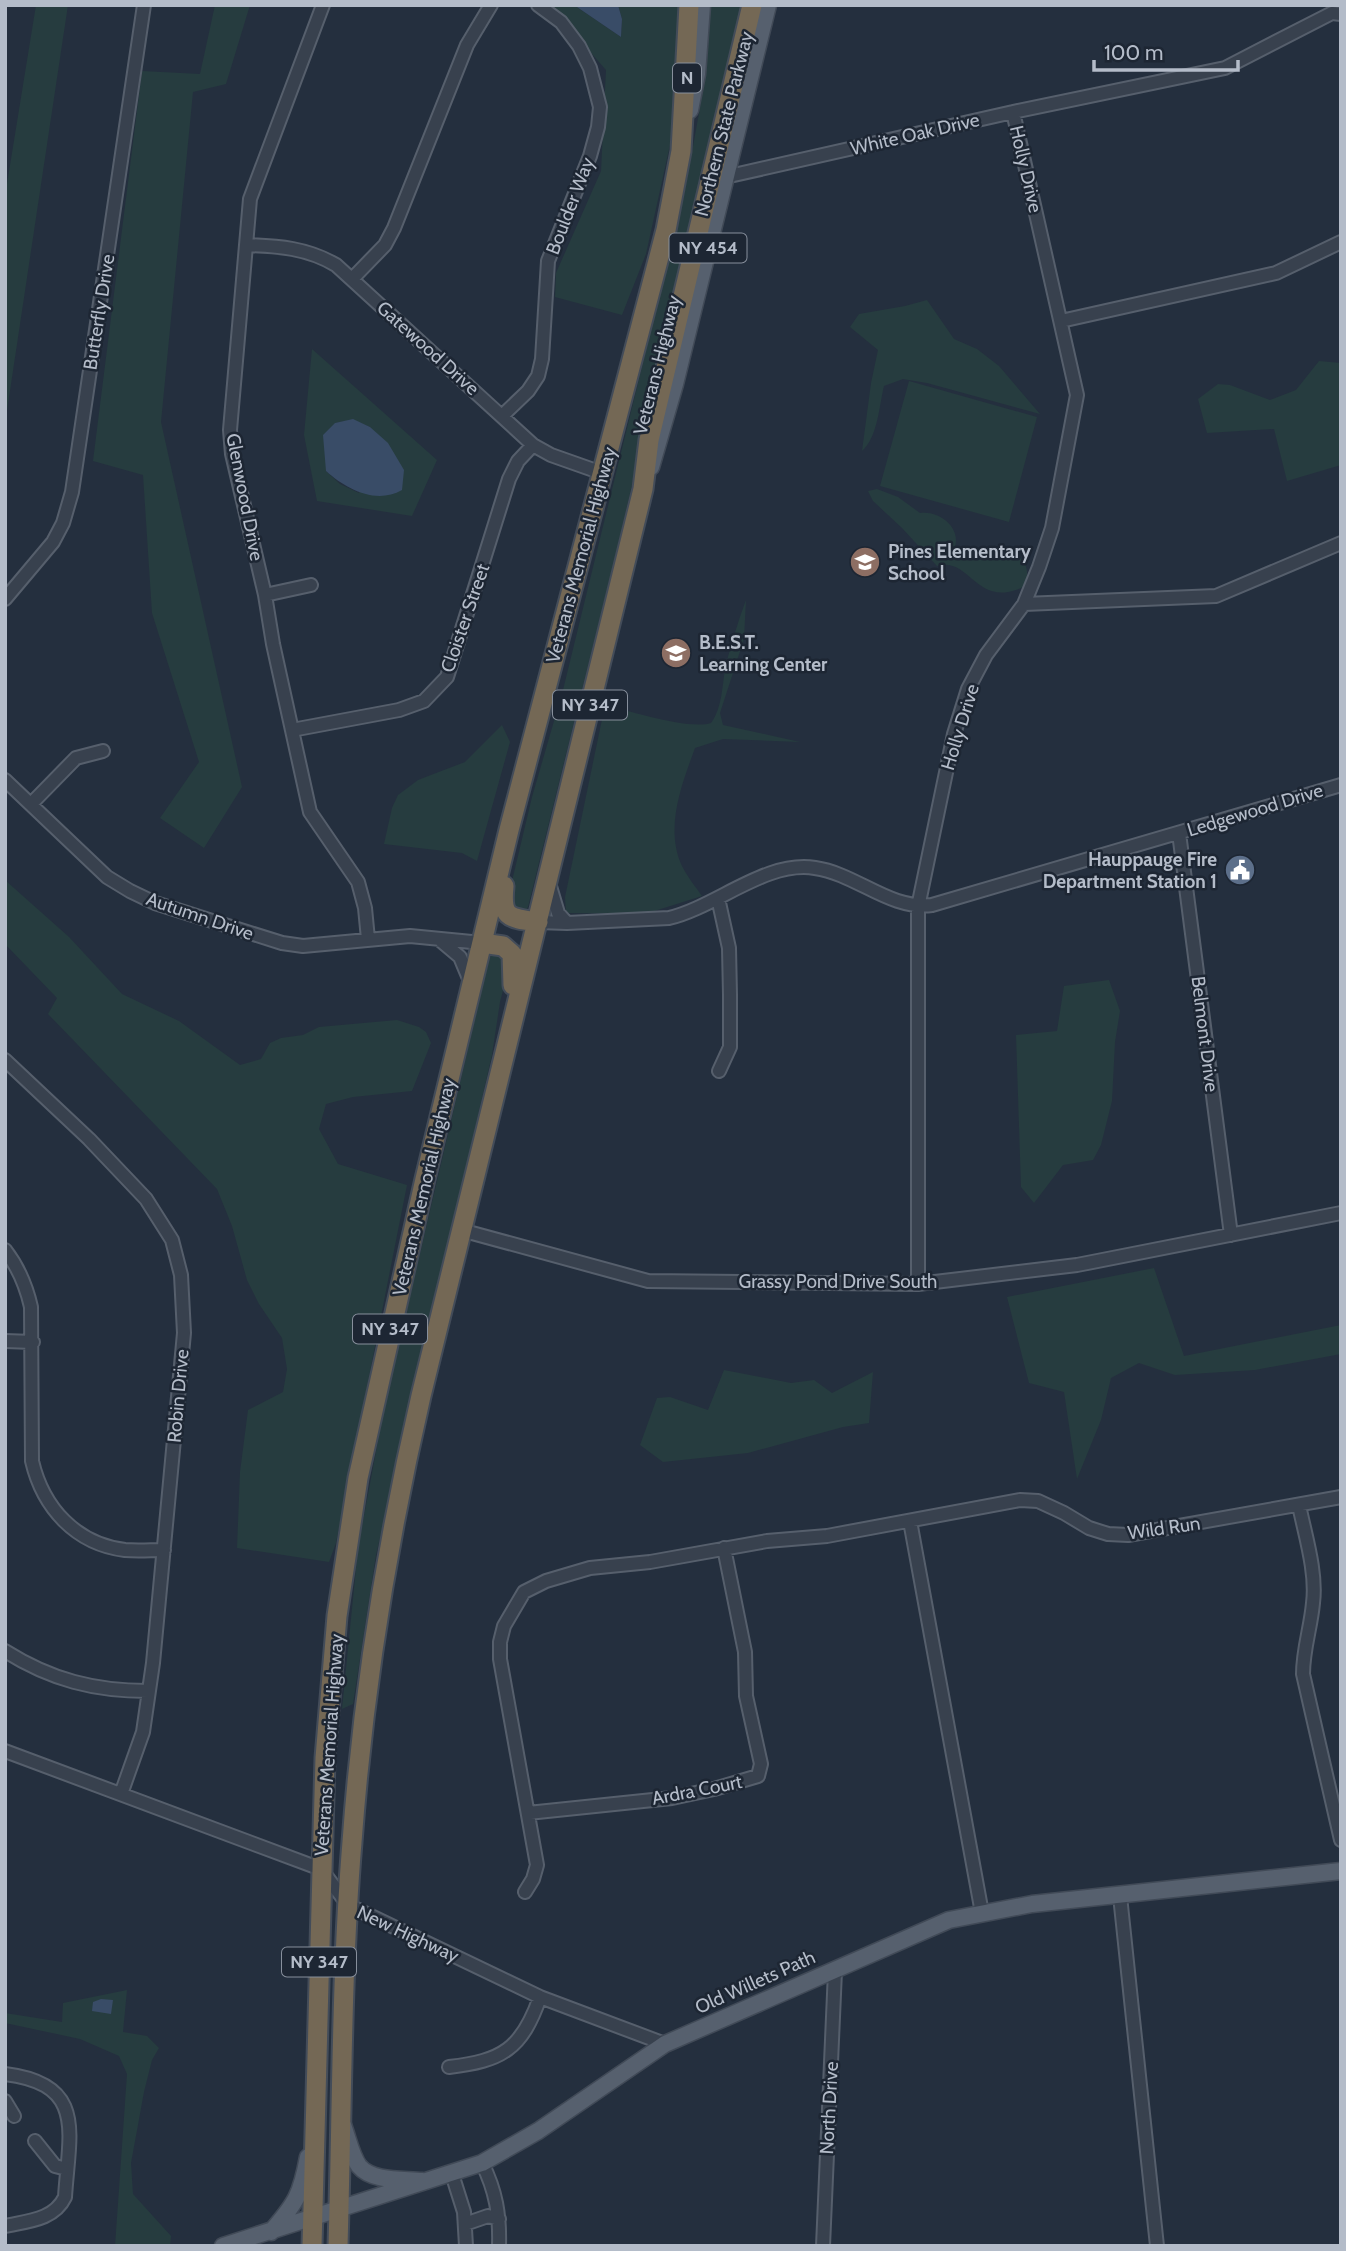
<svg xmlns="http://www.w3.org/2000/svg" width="1346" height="2251" viewBox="0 0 1346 2251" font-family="Cabin,sans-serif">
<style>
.green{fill:#263c3f;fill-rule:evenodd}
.water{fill:#394c67}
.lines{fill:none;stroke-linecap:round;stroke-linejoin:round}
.minor-casing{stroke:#565f6c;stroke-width:16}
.major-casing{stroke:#414a57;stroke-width:19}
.highway-casing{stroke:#434c59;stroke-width:23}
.minor{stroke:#38414e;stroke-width:12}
.major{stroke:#56606e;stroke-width:16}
.highway{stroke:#746855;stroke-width:19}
.labels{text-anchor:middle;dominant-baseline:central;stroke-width:5;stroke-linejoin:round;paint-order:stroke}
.shield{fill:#1d2633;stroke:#878f9c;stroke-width:2}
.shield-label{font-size:18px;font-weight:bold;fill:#b4bcc9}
.street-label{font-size:19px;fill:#b4bcc9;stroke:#1d2633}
.poi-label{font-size:19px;font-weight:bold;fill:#b4bcc9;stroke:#1d2633;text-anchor:start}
</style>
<rect width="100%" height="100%" fill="#242f3e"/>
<path class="green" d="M36 5H68L5 424V196Z
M215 5H250L226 84 193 92 161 422 242 787 204 848 160 818 199 762 152 613 143 475 93 461 142 71 200 74Z
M549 5H574L621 37 622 19 618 5H684L672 136 646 254 622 315 555 297 556 273 601 171 606 70Z
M710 5H745L616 553 528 907 524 913 507 902 532 797 563 690 684 195 700 108Z
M927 300 954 339 977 349 999 366 1040 414 927 383 903 379 884 386C879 406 878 437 862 451L871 383 878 350 850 327 859 314 905 306Z
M312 349 437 460 412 516 317 501 304 435ZM353 420 370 427 359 493 340 484 326 471 335 423Z
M1319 361 1341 363V465L1287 481 1274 429 1207 433 1198 399 1218 384 1230 385 1270 400 1296 390Z
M909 381 1037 417 1009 522 880 486Z
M877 489 898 497 920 513C940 510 963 529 954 549L960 559C968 560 975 560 983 559 992 557 1003 552 1012 554 1027 557 1030 574 1025 586 976 611 971 556 937 566L902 528 873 501 868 491Z
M746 600 744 639 720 713 723 725 800 742 723 739 695 748C682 784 665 826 681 864 686 875 695 886 702 896L645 914 566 913 565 897 605 705C630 711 689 730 711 723 723 707 722 683 726 664 732 642 738 621 746 600Z
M502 725 510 742 477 861 462 853 384 844 392 808 398 795 418 780 465 762Z
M5 880 69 937 122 994 179 1021 240 1065 261 1059 270 1043 281 1038 303 1035 319 1027 397 1020 419 1027 426 1032 431 1043 412 1091 353 1097 326 1104 319 1129 338 1164 407 1185 336 1543 329 1562 237 1548 240 1472 248 1410 283 1392 287 1369 282 1338 259 1304 247 1280 232 1226 217 1189 48 1014 57 998 5 944Z
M495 950H503L508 971 500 1002 492 1055 376 1555 353 1704 342 1709 358 1548 385 1403 489 959Z
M1109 980 1120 1011 1115 1042 1112 1101 1101 1145 1093 1160 1063 1165 1034 1203 1021 1187 1016 1035 1057 1031 1064 986Z
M1154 1268 1184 1356 1341 1325V1354L1255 1370 1175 1375 1139 1363 1111 1378 1101 1420 1077 1479 1064 1392 1029 1383 1007 1297Z
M724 1370 791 1383 814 1380 832 1393 873 1372 869 1423 843 1427 748 1453 663 1462 640 1445 657 1398 670 1397 708 1410Z
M127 1990 123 2032 147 2036 159 2048 152 2060 144 2092 131 2163 133 2194 171 2236 170 2246H115L127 2074 119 2056 80 2039 5 2023V2013L62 2022 63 2003Z"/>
<path class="water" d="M574 5H618L622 19 621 37Z
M353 419 370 427 388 443 404 470 402 490C376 505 346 489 326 471L323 435 335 423Z
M101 1999 113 2000 111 2014 92 2011 93 2002Z"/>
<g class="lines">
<g class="minor-casing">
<path id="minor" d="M323 5 250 199 230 430 232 454 265 595 273 644 310 812 358 882 365 908 368 939
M725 177 1013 112 1225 68 1332 13 1341 14
M246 245C279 246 307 248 336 265L533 445 551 455 602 473
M352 279 385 245 394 228 467 45 491 5
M1061 321 1276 273 1341 242
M503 415 528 391 538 376 542 359 548 261 590 156 598 127 600 107 590 68 579 46 561 22 538 5
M265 595 311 585
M5 599 53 542 63 523 72 492 144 5
M1024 604 1216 596 1341 543
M292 730 399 710 424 701 447 677 509 479 518 461 533 445
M5 780 107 877 130 891 155 903 282 943 303 946 410 936 482 943
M31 804 76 758 103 751
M1179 833 1231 1235
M549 883 558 913 567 923
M718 898 729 948 730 995V1047L719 1071
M538 922 567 923 669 918C716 907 766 860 815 868 857 874 889 910 932 905L1341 785
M441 941 460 957 470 981
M5 1060 89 1139 146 1199 172 1240 181 1275 184 1333 153 1663 143 1732 121 1794
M461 1230 648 1281 918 1284 1077 1265 1341 1213
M5 1250C19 1268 26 1285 31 1307L32 1461C43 1508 76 1544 125 1550 138 1551 151 1550 164 1550
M918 1284V907L954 734 968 689 986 655 1024 604 1039 567 1052 528 1077 395 1013 112
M5 1341 33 1342
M1299 1505C1305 1535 1317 1572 1313 1603 1311 1627 1303 1649 1303 1674L1341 1840
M910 1521 982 1913
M5 1651C51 1680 95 1691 148 1691
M5 1751 321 1869 348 1905 540 1997 665 2044
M528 1813 672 1798 714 1789 758 1776 761 1764 746 1696 745 1652 724 1548
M525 1892 533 1879 537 1865 500 1659V1642L504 1626 524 1592 546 1581 590 1568 650 1562 767 1541 827 1536 1020 1500 1038 1501 1064 1513 1089 1528 1108 1534 1128 1535 1341 1497
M1120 1896 1157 2246
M449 2067C502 2061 522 2049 540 1997
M5 2074C87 2084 69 2133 65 2197 54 2220 28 2221 5 2226
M5 2101 14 2116
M35 2141 55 2166 67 2169
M482 2163C496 2191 500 2215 499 2246
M452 2174 464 2212 466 2246
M465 2224 488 2216 499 2219
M823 2246 835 1971"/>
</g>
<g class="major-casing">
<path id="major" d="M690 110 697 74 702 5
M651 467 675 384 768 5
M343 2125C348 2138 351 2155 359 2166 372 2182 404 2179 422 2181
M271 2232C296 2203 301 2195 308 2157
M223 2246 482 2163 538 2131 665 2044 949 1920 1032 1904 1341 1871"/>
</g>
<g class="highway-casing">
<path id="highway" d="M504 886C501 918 508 918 538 922
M482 943 503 946 512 954 513 985
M312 2246 325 1758 337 1616 358 1478 425 1179 509 830 666 230 681 151 689 5
M338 2246C342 2111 341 1976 352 1842 363 1692 387 1543 421 1396L643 489 649 440 752 5"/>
</g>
<use href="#minor" class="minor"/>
<use href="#major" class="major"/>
<use href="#highway" class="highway"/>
</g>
<defs>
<g id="school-disc" transform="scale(1.575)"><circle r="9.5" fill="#8d6e63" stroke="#1d2633"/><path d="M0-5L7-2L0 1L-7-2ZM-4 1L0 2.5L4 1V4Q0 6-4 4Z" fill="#fff"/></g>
<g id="civic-disc" transform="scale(1.575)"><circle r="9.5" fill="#5c6f8a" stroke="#1d2633"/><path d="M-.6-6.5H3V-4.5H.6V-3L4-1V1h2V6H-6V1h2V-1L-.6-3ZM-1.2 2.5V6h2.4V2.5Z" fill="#fff"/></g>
</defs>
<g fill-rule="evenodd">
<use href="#school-disc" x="865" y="562"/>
<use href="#school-disc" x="676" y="653"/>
<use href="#civic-disc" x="1240" y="870"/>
</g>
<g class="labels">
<g class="shield">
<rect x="673" y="63.5" width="28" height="29" rx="5"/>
<rect x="669.5" y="233.5" width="77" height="29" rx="5"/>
<rect x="553" y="690.5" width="74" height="29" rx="5"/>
<rect x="353" y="1314.5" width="74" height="29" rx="5"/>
<rect x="282" y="1947.5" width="74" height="29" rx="5"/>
</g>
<g class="shield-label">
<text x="687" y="78">N</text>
<text x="708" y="248">NY 454</text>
<text x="590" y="705">NY 347</text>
<text x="390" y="1329">NY 347</text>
<text x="319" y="1962">NY 347</text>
</g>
<g class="street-label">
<text transform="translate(724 124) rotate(-76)">Northern State Parkway</text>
<text transform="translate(915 134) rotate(-13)">White Oak Drive</text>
<text transform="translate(1026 169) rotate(77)">Holly Drive</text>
<text transform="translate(570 206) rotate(-69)">Boulder Way</text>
<text transform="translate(99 312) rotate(-81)">Butterfly Drive</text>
<text transform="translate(428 348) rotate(42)">Gatewood Drive</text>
<text transform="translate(657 365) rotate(-76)">Veterans Highway</text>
<text transform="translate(245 497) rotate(79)">Glenwood Drive</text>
<text transform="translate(581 555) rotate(-75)">Veterans Memorial Highway</text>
<text transform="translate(465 618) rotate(-71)">Cloister Street</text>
<text transform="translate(960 727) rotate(-73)">Holly Drive</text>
<text transform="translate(1255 810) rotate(-17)">Ledgewood Drive</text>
<text transform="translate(200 916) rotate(19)">Autumn Drive</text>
<text transform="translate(1205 1034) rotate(83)">Belmont Drive</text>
<text transform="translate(424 1187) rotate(-77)">Veterans Memorial Highway</text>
<text x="838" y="1281">Grassy Pond Drive South</text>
<text transform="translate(178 1396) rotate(-85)">Robin Drive</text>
<text transform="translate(1164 1528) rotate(-8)">Wild Run</text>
<text transform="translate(329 1745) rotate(-86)">Veterans Memorial Highway</text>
<text transform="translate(697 1790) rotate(-11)">Ardra Court</text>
<text transform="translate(408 1934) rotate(25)">New Highway</text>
<text transform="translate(755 1982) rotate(-24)">Old Willets Path</text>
<text transform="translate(829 2108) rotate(-87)">North Drive</text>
</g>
<g class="poi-label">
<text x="888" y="551">Pines Elementary<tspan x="888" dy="22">School</tspan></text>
<text x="699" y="642">B.E.S.T.<tspan x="699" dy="22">Learning Center</tspan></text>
<text x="1217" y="859" text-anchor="end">Hauppauge Fire<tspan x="1217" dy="22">Department Station 1</tspan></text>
</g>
</g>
<rect width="1346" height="2251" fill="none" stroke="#b4bcc9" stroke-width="14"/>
<path d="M1094 60v10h144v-10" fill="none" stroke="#b4bcc9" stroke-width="3.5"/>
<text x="1104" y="60" font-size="21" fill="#b4bcc9" stroke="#1d2633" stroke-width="5" paint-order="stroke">100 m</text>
</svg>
